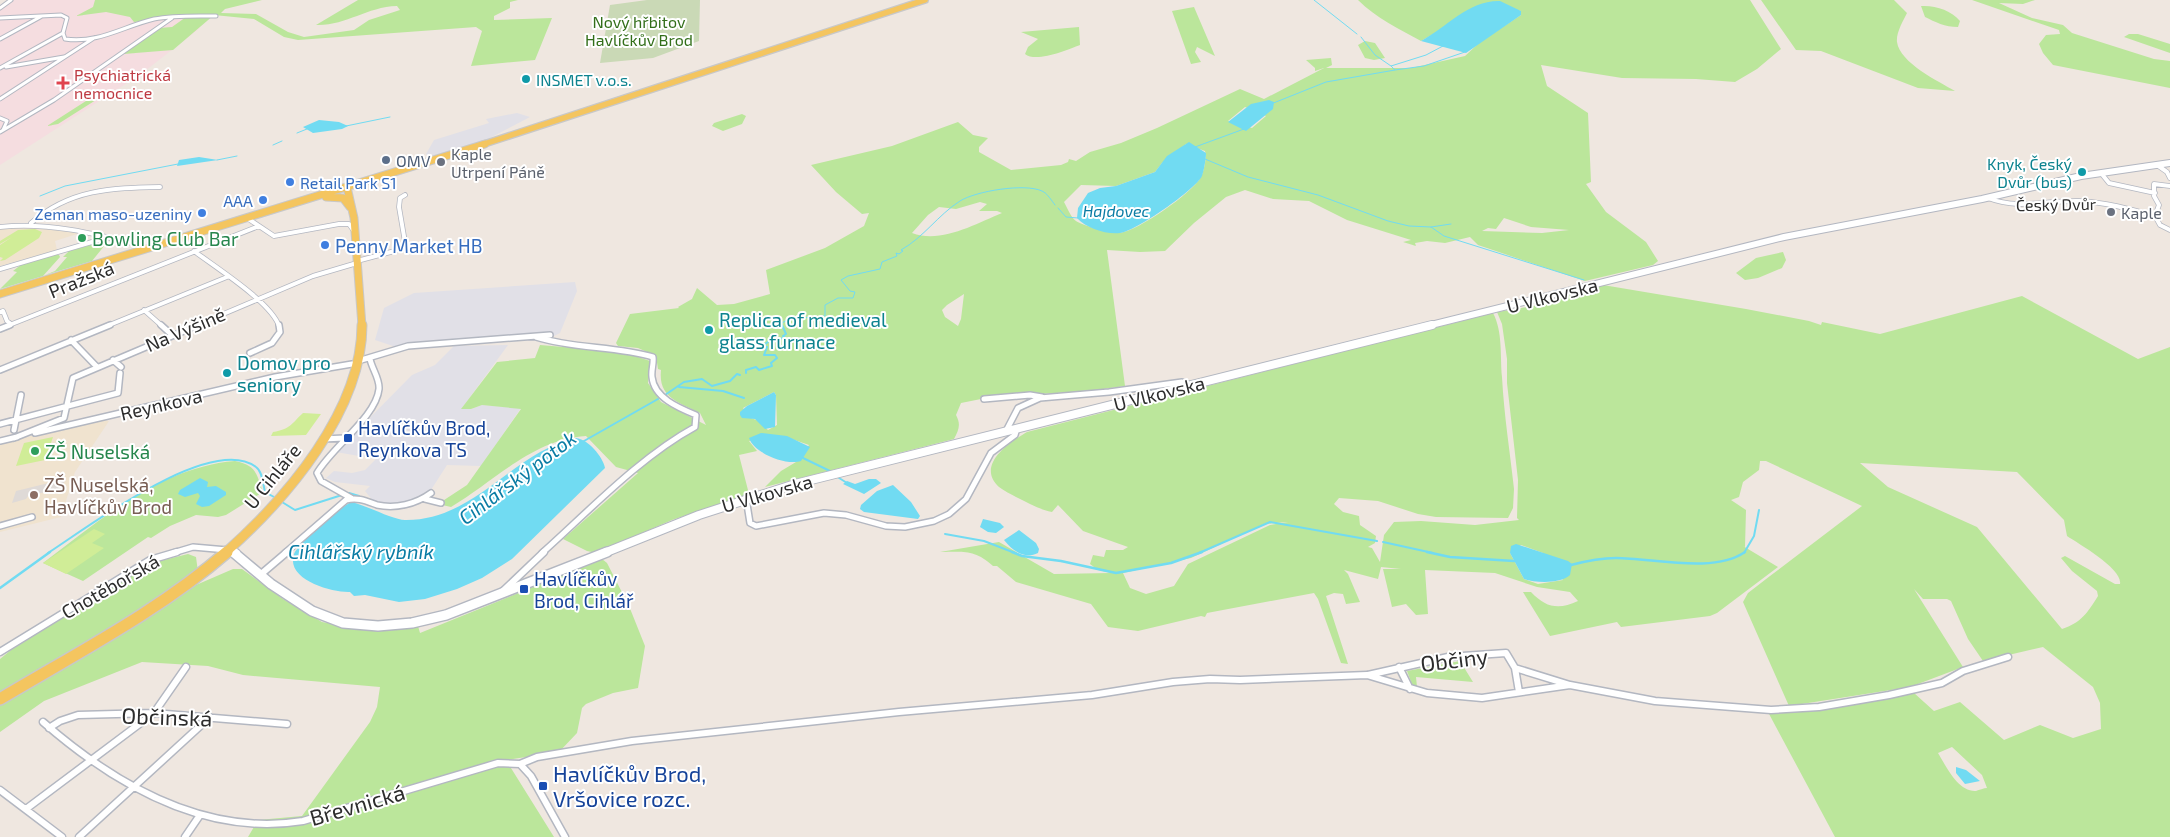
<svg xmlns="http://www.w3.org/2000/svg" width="2170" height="837" viewBox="0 0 2170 837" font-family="'Exo 2',sans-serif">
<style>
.industrial{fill:#e1e0e7}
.education{fill:#f0e3cf}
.medical{fill:#f5dde0}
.green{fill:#bbe69b;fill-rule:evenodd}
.cemetery{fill:#cad9b6}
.pitch{fill:#d0ed97}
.plaza{fill:#dfdad7}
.water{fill:#71dbf2}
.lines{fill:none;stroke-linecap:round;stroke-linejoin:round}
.stream-far2{stroke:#71dbf2;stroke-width:1}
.stream-far1{stroke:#71dbf2;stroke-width:2}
.stream{stroke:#71dbf2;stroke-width:2.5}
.minor-far3-casing{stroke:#b3b7c1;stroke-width:5}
.minor-far2-casing{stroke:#b3b7c1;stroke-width:5.5}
.minor-far1-casing{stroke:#b3b7c1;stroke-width:8}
.minor-casing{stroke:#b3b7c1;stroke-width:9}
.secondary-far2-casing{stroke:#b3b7c1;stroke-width:8}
.secondary-far1-casing{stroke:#b3b7c1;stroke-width:10}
.secondary-casing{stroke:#b3b7c1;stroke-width:12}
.primary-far3-casing{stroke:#c8c8c8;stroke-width:8}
.primary-far2-casing{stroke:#c8c8c8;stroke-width:9}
.primary-far1-casing{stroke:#c8c8c8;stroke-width:11}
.primary-casing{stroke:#c8c8c8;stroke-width:14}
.minor-far3{stroke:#fff;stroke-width:3}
.minor-far2{stroke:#fff;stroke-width:4}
.minor-far1{stroke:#fff;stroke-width:5}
.minor{stroke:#fff;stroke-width:6}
.secondary-far2{stroke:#fff;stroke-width:6}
.secondary-far1{stroke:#fff;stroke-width:8}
.secondary{stroke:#fff;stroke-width:9}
.primary-far3{stroke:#f4c55f;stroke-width:5.5}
.primary-far2{stroke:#f4c55f;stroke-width:7}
.primary-far1{stroke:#f4c55f;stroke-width:9}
.primary{stroke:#f4c55f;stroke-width:11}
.culture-dot{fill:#0f9aa8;stroke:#fff;stroke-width:2}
.health-dot{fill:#e0444e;stroke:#fff;stroke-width:2}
.service-dot{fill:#5c6f8a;stroke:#fff;stroke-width:2}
.worship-dot{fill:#6b7280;stroke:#fff;stroke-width:2}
.shop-dot{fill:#3f7fe0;stroke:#fff;stroke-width:2}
.leisure-dot{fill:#2e9e5b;stroke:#fff;stroke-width:2}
.transit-dot{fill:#1a4fb4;stroke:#fff;stroke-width:2}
.education-dot{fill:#8d6e63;stroke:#fff;stroke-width:2}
.labels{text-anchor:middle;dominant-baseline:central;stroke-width:4;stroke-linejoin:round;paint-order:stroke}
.far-park-label{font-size:16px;fill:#326e19;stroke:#fff}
.far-health-label{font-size:16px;fill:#be3a42;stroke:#fff;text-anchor:start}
.far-culture-label{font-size:16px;fill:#0d838f;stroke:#fff;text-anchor:start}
.far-worship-label{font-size:16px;fill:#5b616d;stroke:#fff;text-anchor:start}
.far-service-label{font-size:16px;fill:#4e5e75;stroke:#fff;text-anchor:start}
.far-shop-label{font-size:16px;fill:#366cbe;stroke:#fff;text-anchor:end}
.far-street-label{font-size:16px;fill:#2d2d2d;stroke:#fff}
.far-water-label{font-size:16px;font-style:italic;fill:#0a7ca4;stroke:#fff}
.leisure-label{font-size:19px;fill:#27864d;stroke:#fff;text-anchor:start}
.shop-label{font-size:19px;fill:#366cbe;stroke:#fff;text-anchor:start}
.street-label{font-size:19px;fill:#2d2d2d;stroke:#fff}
.culture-label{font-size:19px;fill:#0d838f;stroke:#fff;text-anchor:start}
.transit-label{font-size:19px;fill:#164399;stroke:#fff;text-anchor:start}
.education-label{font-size:19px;fill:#785e54;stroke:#fff;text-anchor:start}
.water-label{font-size:20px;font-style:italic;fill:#0a7ca4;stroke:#fff}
.near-street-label{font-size:22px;fill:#2d2d2d;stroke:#fff}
.near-transit-label{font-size:22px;fill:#164399;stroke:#fff;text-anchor:start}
</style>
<rect width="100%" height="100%" fill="#efe7e0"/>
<path class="industrial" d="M517 113 530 117 486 140 429 157 426 154 434 140 489 123 486 119Z
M575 282 577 291 560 333 554 336 399 348 375 340 384 308 414 293Z
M508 345 462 408 471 409 482 405 521 408 481 466 447 465 429 493 421 499 397 505 384 504 373 501 365 491 370 486 335 482 326 478 334 471 352 473 365 470 376 459 336 452 412 375 435 365 454 346Z"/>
<path class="education" d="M28 226 80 233 55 241 57 250 0 266V229Z
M103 420 109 421 75 472 61 517 0 532V443Z"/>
<path class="medical" d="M14 0H105L196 14 200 28 141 74 0 165V10Z"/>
<path class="green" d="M95 0H262L225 9 221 13 256 14 288 32 304 37 354 30 369 20 400 10 397 6C366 7 346 26 316 25L358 0H518L510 2V8L494 16V20L552 18 535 60 471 66 482 31 476 27 298 40 284 37 254 19 214 15 173 50 123 54 159 28 172 27 186 17 134 22 130 17 106 12 76 16 93 7Z
M1358 0H1750L1781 49 1757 69 1735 82 1696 79 1622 78 1541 65 1547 86 1588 113 1591 182 1586 184 1606 212 1646 242 1658 261 1653 265 1585 281 1478 245 1470 237 1445 243 1427 241 1415 243 1416 246 1403 242 1411 240 1347 220 1309 201 1273 199 1245 190 1226 197 1194 223 1165 251 1140 252 1107 250 1125 386 1088 391 991 397 961 403 956 415C961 424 959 430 954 439L765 487 781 471 796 462 809 445 783 436 749 441 757 451 739 455 749 494 672 520 596 553 587 551 563 539 638 473 616 467 586 436C533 439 495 481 451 507L438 504 467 485 521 409 482 405 471 409H461L497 362 535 358 540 345 623 352 650 361 648 383 661 402 706 425 700 413C679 402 658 398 661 370L658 369 656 356 638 348 618 346 616 343 630 314 679 308 678 307 692 299 697 288 717 305 734 304 770 294 766 270 825 248 864 226 869 213 862 214 836 192 811 165 892 146 958 122 973 135 988 138 979 147V152L1011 170 1061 165 1068 162 1069 159 1076 161 1090 152 1121 143 1157 128 1240 89 1264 99 1324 68 1315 71V68L1306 60 1331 58 1332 65 1326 68H1411L1465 56 1480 42 1521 15V11C1478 0 1457 22 1421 41 1399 29 1376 18 1358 0ZM1245 107 1266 116 1252 128 1228 121ZM1186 144 1205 151C1207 157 1204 171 1201 177 1191 194 1139 230 1120 233 1113 234 1081 225 1076 221 1071 218 1067 207 1064 202L1081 185 1116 186 1155 172 1162 163ZM980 202 987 204 979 211H997L1002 213C975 224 941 244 912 233L928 215 939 207 956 209ZM1504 218 1531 227 1569 230 1542 233 1482 231 1488 228 1496 229ZM964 294 961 319 958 326 945 317 942 310 947 305ZM774 392 776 395 777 425 768 430 759 421 751 418 743 408Z
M1761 0H1894L1907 13C1903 21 1896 33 1897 42 1900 63 1938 81 1955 91L1918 88 1821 51 1796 50Z
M1972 0H2035L2023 4 1999 3 2032 18 2063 25 2072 33 2154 59 2170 61V88L2053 65 2043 53 2039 44 2046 35 2060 34 2059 30Z
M1921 6C1935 5 1951 10 1960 21L1958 27C1945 27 1935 22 1925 17Z
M1194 7 1215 56 1197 47 1195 52 1201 62 1191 64 1172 11Z
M1079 27 1080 45C1067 50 1036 63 1025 54L1028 47 1038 39 1021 32Z
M2129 34H2138L2170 44V53L2124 37Z
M1365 41 1375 43 1385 58 1374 60 1365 58 1358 45Z
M100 92 107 93 58 124 47 126Z
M742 114 746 116 742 124 723 131 712 126 714 123Z
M109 240 92 261 45 275 55 271 67 257H63L69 251Z
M1783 252 1786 260 1782 268 1758 278 1745 280 1736 273 1756 258Z
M54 255H59L60 257 43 276 0 289 17 272 13 271 22 264Z
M1603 285 1746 309 1809 321 1821 325 1822 322 1880 334 2022 296 2138 359 2170 347V837H1835L1768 712 1820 710 1914 693 1934 711 1960 702 2004 740 2040 725 2073 738 2101 729 2100 703 2093 687 2043 647 1983 661 1968 639 1951 601 1947 599H1923L1914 589 1963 667 1910 687 1789 706 1743 602 1748 593 1770 576 1862 506 1766 461H1760L1759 470 1743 482 1739 497 1731 500 1746 510 1745 547 1743 546 1778 567 1717 613 1710 616 1621 627 1617 622 1550 636 1523 592H1531C1546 608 1559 610 1578 601L1570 592 1537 587 1495 573 1425 570 1428 614 1416 615 1406 604 1392 607 1383 569H1401L1381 567 1378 579 1344 570 1348 574 1360 602 1346 604 1343 594 1334 593 1326 596 1348 664 1341 663 1318 599 1314 593 1207 613 1205 617 1201 616 1138 631 1108 627 1091 604 1016 582 997 566H993C974 549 964 552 940 552L999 542 1054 574 1111 573 1098 570 1090 564 1093 555 1104 557 1106 550H1123L1128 547 1083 531 1058 505 1052 512C1038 509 1028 503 1016 497 1011 494 1004 491 999 487 975 465 1010 442 1027 432L1493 313C1503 332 1500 356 1502 377 1504 415 1510 452 1514 489L1513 508 1508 518 1436 517 1418 514 1378 501 1339 498 1334 504 1343 512 1359 516 1360 525 1376 536 1375 543 1368 547 1372 548 1380 562 1384 535 1394 522 1421 521 1475 525 1519 520 1517 518 1518 480 1507 383V359L1502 324 1497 312 1545 304 1562 296ZM1860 463 2017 472 2064 520 2067 536C2079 544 2123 569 2120 584H2115L2065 556 2061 558 2072 571 2097 591 2098 596C2088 612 2081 623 2062 629L1977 527 1888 487ZM1288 522 1270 525 1188 564 1174 586 1146 594 1130 588 1123 573 1191 558 1264 524ZM1521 545 1543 553 1563 580 1538 584 1524 579 1510 553ZM1952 747 1982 775 1987 788C1984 788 1979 790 1976 791 1958 792 1946 766 1938 753Z
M235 461C257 466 256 473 263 492L226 515 218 517 196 515 170 526 151 538 148 537 83 581 43 563C100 520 161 467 235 461Z
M188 554 196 557 198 572 160 600 0 693V659L11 650 133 574 160 561Z
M602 559 607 563 629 606 645 646 638 688 613 693 586 704 582 708 577 733 559 752 506 760 554 837H248L258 820 302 816 370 722 377 707 380 687 243 675 208 666 142 662 44 701 0 732V704L130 629 196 585 233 569H242L283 599 322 622 367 630 418 626 420 633Z
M1460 661 1473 682 1416 677 1417 687H1413L1407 671Z"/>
<path class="cemetery" d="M647 0H700L699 41 653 58 600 63 610 5Z"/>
<path class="pitch" d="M35 229 42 232 39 238 5 260 0 261 3 258 0 257V245L12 237 0 244V241L18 230Z
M303 413 321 414 306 435 271 436 273 432C291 429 291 424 303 413Z
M53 437 45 460 16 466 24 443Z
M94 529 105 534 92 543 104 548 66 574 43 563Z"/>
<path class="plaza" d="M65 479 63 488 28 496 26 499 12 503 16 491Z"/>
<path class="water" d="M1500 1 1521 11V15L1466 53 1421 41C1447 27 1469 0 1500 1Z
M1269 100 1274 102 1273 109 1246 131 1228 122 1251 104Z
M319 120 339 122 348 126 342 129 313 133 303 127Z
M1189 142 1206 153C1206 159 1204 170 1202 176 1195 190 1136 231 1120 233 1107 235 1086 228 1077 218L1078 208 1088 193 1100 188 1116 186 1155 172 1167 156Z
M199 157 218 160 177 166 179 160Z
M774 392 776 395 775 427 765 429 755 419 742 418 740 415V412L747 406Z
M761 433 787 436 810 447 801 461C786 466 754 453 749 438Z
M576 438C588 439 603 457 605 468L512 559 482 578 457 589 425 599 399 602 365 595 354 596 350 592C333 593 285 580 294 554 300 541 338 509 351 502 366 505 393 520 405 520 475 521 512 452 576 438Z
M200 478 208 482 207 487 216 486 226 492V495L209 506 202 507 196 504 200 496 198 493 185 497 178 494 180 490Z
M869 479H876L881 483 864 494 843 484 847 481 855 484Z
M893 485 911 502 920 516 918 519 864 512 860 509 861 505 877 491Z
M983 519 1000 523 1004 527 996 533 988 532 980 527Z
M1019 530 1036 543 1039 549 1038 553C1024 560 1012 550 1004 540Z
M1516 544 1568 561 1572 564 1570 575C1560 584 1536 583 1524 579L1510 553 1511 546Z
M1956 767 1966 770 1980 781 1965 784 1956 773Z"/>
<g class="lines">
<path class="stream-far2" d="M1314 0 1357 34
M1361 37 1375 55 1391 66
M1395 70 1424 66 1465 52
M1271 104 1326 82 1395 70 1391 66 1426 55 1443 46
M346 126 390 117
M297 133 307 129
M273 145 282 141
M1195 147 1244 129
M1205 159 1248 177 1318 195 1388 221 1409 226 1431 227 1444 236 1584 280
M217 160 237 156
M40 196 65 186 178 164
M1058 208 1066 217 1078 218
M1431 227 1451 224
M783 326 781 324 788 319 825 316V305L838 298H853L855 292 850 291 841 280 848 276 880 269 882 262 897 256 896 253 899 254 903 251 901 250C924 237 938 215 960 201 976 191 1025 183 1042 191 1047 193 1052 201 1055 205"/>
<path class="stream-far1" d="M746 373V370L756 367 759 370 772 366 771 363 777 358 775 355H764L767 347 763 346 770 340 785 338 783 336 786 334 782 325
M679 387 723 391 744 398
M665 395 684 382 702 379 712 386 730 381 737 374 740 375
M584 441 658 399
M803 458 832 472
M836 476 847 483
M349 493 359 496
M282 502 295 510 342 495
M945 534 984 541 1015 553
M1383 542 1433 553
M48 553C87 528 211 433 256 467 263 472 263 485 265 492L274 497
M1199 553 1270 522 1377 541
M1744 553 1754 536 1759 510"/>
<path class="stream" d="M1012 552 1022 556 1061 561 1116 573 1171 563 1202 552
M1427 552 1450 557 1514 561
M1571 565C1586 561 1601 558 1616 558 1653 558 1713 574 1745 552
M0 588 50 552"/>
<g class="minor-far3-casing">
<path id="minor-far3" d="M0 8 11 0
M0 18 61 15 67 18 63 33 65 39C98 44 124 26 154 19 174 15 196 16 216 16
M0 39 42 16
M6 67 64 57
M0 68 63 33
M0 99 94 38
M0 118 7 121 3 130
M0 132 54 100 172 18"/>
</g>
<g class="minor-far2-casing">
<path id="minor-far2" d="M2157 165 2167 172 2170 178
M2101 173 2109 183 2155 193
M2170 186 2154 184V196L2159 205 2155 216 2160 225 2170 230
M1988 198C2019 210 2047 200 2079 201 2105 202 2130 209 2155 216
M247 218 274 236 339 224H349L354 231
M31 223C70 189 111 188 160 187
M0 227C48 222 93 233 139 245L145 249
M194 251C215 267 271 302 279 326
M357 261 406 248 399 207 400 198 405 195
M0 269 109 237
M144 310 162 326
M0 312 3 311 7 321 11 324
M7 326 259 226
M107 326 227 277
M195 326 313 276 357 263"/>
</g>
<g class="minor-far1-casing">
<path id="minor-far1" d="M161 325 172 335
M0 329 10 325
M536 337C574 349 615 346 653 357 654 364 651 370 652 377 654 398 679 408 696 415L695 427C640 457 589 511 542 553
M71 340 97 367
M250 353 272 343 280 332 279 325
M113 360 121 367
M358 361 408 346 550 335
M0 370 110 325
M984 399 1030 395 1042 397
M68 406 118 393 120 373
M0 424 68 406
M14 430 21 395
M1006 431 1018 408 1040 398 1109 392 1182 382 1191 385
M35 433 275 377 352 364
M14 438 64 418 73 378 198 325
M323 439 344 438
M0 441 17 437
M351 498 321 481 317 473C332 447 376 417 379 389 380 379 372 369 370 359
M746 498 750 523 756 526 824 513 846 515 886 526 905 527 934 521 949 514 966 499 991 453 1015 435 1017 428
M425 499 441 503
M0 526 32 517
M173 553 193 547 227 550
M285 553 346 500C358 497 366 501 377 505 396 509 416 504 431 493"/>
</g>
<g class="minor-casing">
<path id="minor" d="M260 575 287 552
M502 592 544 552
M0 652 150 560 177 552
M1399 667 1410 689
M1515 668 1570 685 1655 701 1771 710 1819 707 1889 695 1942 683 1963 671 2008 657
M1368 675 1448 657 1506 653 1515 668 1519 692
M43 722C114 784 205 837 303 821L498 763 520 764 531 776 565 837
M49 728 60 721 78 715 154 713 287 724
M520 764 537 757 632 741 899 712 1092 695 1173 682 1210 679 1240 680 1367 675 1427 693 1482 698 1570 685
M0 790 62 837
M26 809 154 713 186 667
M79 837 210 717
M185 837 200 815"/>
</g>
<g class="secondary-far2-casing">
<path id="secondary-far2" d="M1427 326 1784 237 1982 199 2081 176 2170 163"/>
</g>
<g class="secondary-far1-casing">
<path id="secondary-far1" d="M230 550 236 553
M604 553 699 515 795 484 1432 325"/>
</g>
<g class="secondary-casing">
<path id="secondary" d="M233 552 271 584 312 611 343 623 378 626 412 623 446 615 607 552"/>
</g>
<g class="primary-far3-casing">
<path id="primary-far3" d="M481 145 925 0"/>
</g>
<g class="primary-far2-casing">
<path id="primary-far2" d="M347 187 354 218 362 326
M326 197 343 198 350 207
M0 294 485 144"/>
</g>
<g class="primary-far1-casing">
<path id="primary-far1" d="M225 553C286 499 362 411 362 325"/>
</g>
<g class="primary-casing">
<path id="primary" d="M0 699C77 653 159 611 227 552"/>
</g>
<use href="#minor-far3" class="minor-far3"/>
<use href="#minor-far2" class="minor-far2"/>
<use href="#minor-far1" class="minor-far1"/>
<use href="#minor" class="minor"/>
<use href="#secondary-far2" class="secondary-far2"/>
<use href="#secondary-far1" class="secondary-far1"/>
<use href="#secondary" class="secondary"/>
<use href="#primary-far3" class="primary-far3"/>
<use href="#primary-far2" class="primary-far2"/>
<use href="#primary-far1" class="primary-far1"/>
<use href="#primary" class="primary"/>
</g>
<g class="culture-dot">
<circle cx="526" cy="79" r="5"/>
<circle cx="2082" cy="172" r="5"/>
<circle cx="709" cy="330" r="5"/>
<circle cx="227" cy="373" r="5"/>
</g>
<path class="health-dot" d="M60.5 75.5h5v5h5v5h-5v5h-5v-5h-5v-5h5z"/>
<circle class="service-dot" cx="386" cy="160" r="5"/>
<g class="worship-dot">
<circle cx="441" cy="162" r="5"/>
<circle cx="2111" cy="212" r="5"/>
</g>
<g class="shop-dot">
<circle cx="290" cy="182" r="5"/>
<circle cx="263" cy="200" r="5"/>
<circle cx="202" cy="213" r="5"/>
<circle cx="325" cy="245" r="5"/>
</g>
<g class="leisure-dot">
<circle cx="82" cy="238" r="5"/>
<circle cx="35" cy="451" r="5"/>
</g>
<g class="transit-dot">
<rect x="343" y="433" width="10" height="10" rx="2.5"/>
<rect x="519" y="584" width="10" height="10" rx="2.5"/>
<rect x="538" y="781" width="10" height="10" rx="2.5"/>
</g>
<circle class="education-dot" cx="34" cy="495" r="5"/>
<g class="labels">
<g class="far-park-label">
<text x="639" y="21">Nový hřbitov<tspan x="639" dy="18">Havlíčkův Brod</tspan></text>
</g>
<g class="far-health-label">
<text x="74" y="74">Psychiatrická<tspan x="74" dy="18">nemocnice</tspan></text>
</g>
<g class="far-culture-label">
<text x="536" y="79">INSMET v.o.s.</text>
<text x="2072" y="163" text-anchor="end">Knyk, Český<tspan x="2072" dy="18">Dvůr (bus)</tspan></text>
</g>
<g class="far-worship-label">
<text x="451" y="153">Kaple<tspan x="451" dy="18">Utrpení Páně</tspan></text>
<text x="2121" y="212">Kaple</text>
</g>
<g class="far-service-label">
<text x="396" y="160">OMV</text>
</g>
<g class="far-shop-label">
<text x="300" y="182" text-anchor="start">Retail Park S1</text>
<text x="253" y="200">AAA</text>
<text x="192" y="213">Zeman maso-uzeniny</text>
</g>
<g class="far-street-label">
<text transform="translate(2056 204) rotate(-1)">Český Dvůr</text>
</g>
<g class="far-water-label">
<text x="1116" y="210">Hajdovec</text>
</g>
<g class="leisure-label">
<text x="92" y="238">Bowling Club Bar</text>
<text x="45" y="451">ZŠ Nuselská</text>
</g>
<g class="shop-label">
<text x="335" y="245">Penny Market HB</text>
</g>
<g class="street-label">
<text transform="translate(81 279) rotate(-22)">Pražská</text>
<text transform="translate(1552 295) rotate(-14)">U Vlkovska</text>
<text transform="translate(185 329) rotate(-23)">Na Výšině</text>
<text transform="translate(1159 393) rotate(-14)">U Vlkovska</text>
<text transform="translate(161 404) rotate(-13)">Reynkova</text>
<text transform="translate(272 476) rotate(-51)">U Cihláře</text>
<text transform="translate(767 493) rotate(-16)">U Vlkovska</text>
<text transform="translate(110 586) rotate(-30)">Chotěbořská</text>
</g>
<g class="culture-label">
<text x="719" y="319">Replica of medieval<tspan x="719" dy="22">glass furnace</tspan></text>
<text x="237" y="362">Domov pro<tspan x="237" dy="22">seniory</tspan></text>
</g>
<g class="transit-label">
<text x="358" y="427">Havlíčkův Brod,<tspan x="358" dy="22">Reynkova TS</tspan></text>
<text x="534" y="578">Havlíčkův<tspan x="534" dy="22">Brod, Cihlář</tspan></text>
</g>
<g class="education-label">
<text x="44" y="484">ZŠ Nuselská,<tspan x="44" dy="22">Havlíčkův Brod</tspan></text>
</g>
<g class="water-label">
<text transform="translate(517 477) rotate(-37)">Cihlářský potok</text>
<text x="361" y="551">Cihlářský rybník</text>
</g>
<g class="near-street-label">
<text transform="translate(1454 659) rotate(-7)">Občiny</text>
<text transform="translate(167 716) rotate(2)">Občinská</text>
<text transform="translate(357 804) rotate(-16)">Břevnická</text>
</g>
<g class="near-transit-label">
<text x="553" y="773">Havlíčkův Brod,<tspan x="553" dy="25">Vršovice rozc.</tspan></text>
</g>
</g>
</svg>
